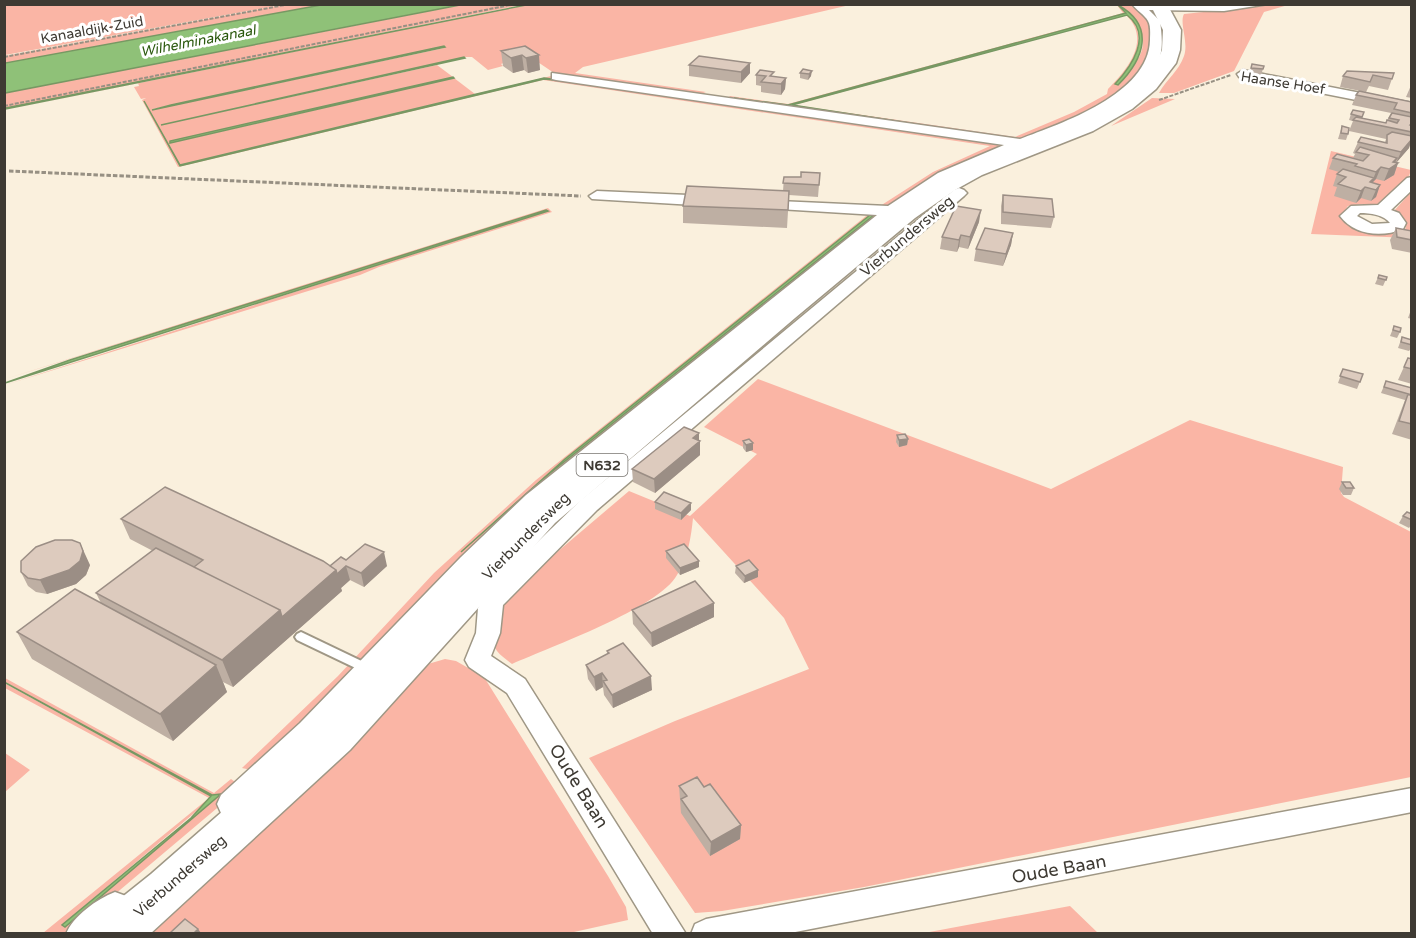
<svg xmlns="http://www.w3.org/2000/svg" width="1416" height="938" viewBox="0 0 1416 938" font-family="'Varela Round',sans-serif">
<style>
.green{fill:#fab5a5;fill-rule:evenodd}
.water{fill:#8fc178;stroke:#779863;stroke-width:1.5}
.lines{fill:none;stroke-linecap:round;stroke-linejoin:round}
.service-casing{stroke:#9f9785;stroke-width:4}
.minor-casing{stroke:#9f9785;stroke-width:3}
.primary-casing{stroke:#9f9785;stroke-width:3}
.path-far1{stroke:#979083;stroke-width:2;stroke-dasharray:4 1.5;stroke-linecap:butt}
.path{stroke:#979083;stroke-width:3;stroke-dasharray:4.5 2;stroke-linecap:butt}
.service{fill:#fff;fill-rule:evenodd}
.minor{fill:#fff;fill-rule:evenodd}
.primary{fill:#fff;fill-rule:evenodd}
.wall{fill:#beafa3}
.shaded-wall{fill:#9b8e85}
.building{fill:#ddcbbe;stroke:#9b8e85;stroke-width:1.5}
.labels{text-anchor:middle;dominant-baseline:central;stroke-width:6;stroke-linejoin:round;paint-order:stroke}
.far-street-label{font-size:14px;fill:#3e3a33;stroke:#fff}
.far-water-label{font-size:14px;font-style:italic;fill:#2a580d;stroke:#fff}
.shield{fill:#fff;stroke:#787570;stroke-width:1.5}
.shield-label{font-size:14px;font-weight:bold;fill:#3e3a33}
.street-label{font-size:15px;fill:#3e3a33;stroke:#fff}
.near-street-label{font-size:18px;fill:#3e3a33;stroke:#fff}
</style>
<rect width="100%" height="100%" fill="#faf0dd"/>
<path class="green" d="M5 4H281V5L5 55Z
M288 4 321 5 5 63V56Z
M854 4 583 67 575 73 706 92 698 95 554 73 526 54 501 64 503 66 488 70 472 57H464L161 125 437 65 453 77 171 143 454 78 475 94 551 76 1011 144 890 207 877 208 933 172 990 146 543 80 178 167 142 100 146 98 141 99 134 87 139 86 138 83 5 110 526 5ZM444 47V48L152 110 153 109Z
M1116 4C1151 27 1141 56 1116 84 1150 53 1152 37 1120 5H1134L1149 19 1154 40 1144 68 1121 91 1102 104 1016 142 728 98 730 96 788 104 1123 13ZM1126 15C1152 40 1127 70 1108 89L1107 94 1074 112 1015 137 794 105Z
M461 5H521L5 108V93Z
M1272 5H1288L1264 12 1234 71 1174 93H1159C1166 80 1179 71 1184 56 1189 42 1179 23 1184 14Z
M1152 98 1175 99 1111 126Z
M1331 151 1411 170 1409 176 1377 206 1364 204 1348 206 1342 215C1360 223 1387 242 1406 228L1402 218 1393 212 1411 192V238L1311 234Z
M548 208 552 212 379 267 360 275 5 385 547 211 5 379Z
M871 212 883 214 402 626 251 770 242 768 338 676 434 573 536 480ZM870 215 872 216 549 474 461 552 565 459Z
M758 379 1051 489 1190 420 1343 467 1341 493 1344 497 1411 532V777L864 887 722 911 695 913 589 758 675 721 809 669 784 618 693 518C691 538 688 557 677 575 659 608 550 647 512 664 507 660 501 656 497 651 484 633 500 606 510 592L629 491 690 516 757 454 704 427Z
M445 659 456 661 484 677 608 876 626 907 628 920 565 934H148L253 840 428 664Z
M5 678 214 793 231 779 242 787 69 933H43L209 798 5 688 4 683 211 796V799L63 924 65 927 221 794 212 795 5 682Z
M5 753 30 770 5 792H4Z
M1070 906 1098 933H924Z"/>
<path class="water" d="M321 5H460L5 93V63Z
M526 5 5 109V108Z
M1118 5C1156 26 1144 59 1118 85L1115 84C1132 66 1153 35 1127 15L792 105 968 132 734 98 788 105 1126 13Z
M444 46 445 47 152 110 171 105Z
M464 57 465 58 161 125Z
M453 77 454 78 170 143V141Z
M544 78 575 82 544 79 180 166 144 101 180 165Z
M546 210 548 211 5 383 70 360Z
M870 215 873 216 549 474 461 552 565 459Z
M4 682 212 795 221 794 65 927 62 925 191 818 211 796Z"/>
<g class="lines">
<g class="service-casing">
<path id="service" d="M301 632 374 667 376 670 374 673 370 675 366 673 297 640 295 637 297 634Z"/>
</g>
<g class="minor-casing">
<path id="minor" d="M1132 4H1268L1224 11 1149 10 1160 21C1162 36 1164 53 1156 66 1127 118 1022 146 970 169 945 179 924 194 903 209L901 214 895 216 542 505 477 569 318 739 241 813 231 816 221 813 217 804 221 795 300 723 461 557 526 495 877 215 760 208 755 206 752 203 755 200 888 206 938 173 1004 145 556 80 552 79V73L1020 139C1062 123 1149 94 1150 40 1150 35 1151 26 1148 21 1145 15 1136 10 1132 4Z
M1243 70 1412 103V111L1239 77 1237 74Z
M1412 177V190L1391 210 1399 213 1406 223 1403 229C1381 238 1354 235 1340 216L1351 206 1378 205 1407 178ZM1360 213C1370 213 1384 215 1390 223L1372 224 1357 216Z
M959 188 964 190 967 193 964 196 597 510 503 605 500 633 491 656 525 679 686 934H653L507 693 469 667 465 660 476 633 478 608 492 586 581 500 954 190Z
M597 191 711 196 719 201 711 206 592 199 589 196Z
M1412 788V812L785 934H691L695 924 706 919Z
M115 892 126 896 130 906 126 916 105 934H66C73 916 97 899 115 892Z"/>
</g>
<g class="primary-casing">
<path id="primary" d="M1150 4H1167L1181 30 1180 50 1176 63 1156 89 1132 109 1093 131 982 175 955 190 915 218 795 318 555 523 350 750 150 934H89L96 918 151 874 320 726 531 507 775 306 897 208 939 180 966 165 1077 121 1118 101 1142 81 1157 62 1162 50 1163 30Z"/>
</g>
<path class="path-far1" d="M4 57 290 4
M1159 100 1231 75
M4 106 515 4"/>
<path class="path" d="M9 171 581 196"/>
<use href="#service" class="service"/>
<use href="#minor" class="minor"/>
<use href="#primary" class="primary"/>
</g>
<path class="wall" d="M525 46 540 70 528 73 524 70 513 73 503 66 501 51Z
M1252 64 1264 66 1261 75 1250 73Z
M689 65 750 73 741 83 689 76Z
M803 69 811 76 808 80 800 78V73Z
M1394 73 1388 90 1369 86 1366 92 1340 87 1343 76Z
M756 75 786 78 785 89 781 95 761 92V86L756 85Z
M1412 83V98L1406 97Z
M1356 95 1412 102V144H1410L1409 148 1396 163H1398L1394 175 1384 181 1376 179 1372 183 1380 185 1376 197 1371 201 1361 198 1356 203 1334 196 1337 187 1333 186 1337 174 1339 172 1329 169 1333 158H1353L1355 154 1353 153 1358 142H1385L1386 139 1349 131 1353 121 1349 120 1351 114 1364 112 1362 118 1386 123 1391 113 1352 105Z
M1342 126 1348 134 1346 140 1338 139Z
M820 173 818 197 789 195 787 228 683 223V206L783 191 784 177H801Z
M1003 195 1054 217 1051 228 1001 224V206Z
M979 222 968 249 959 247 957 252 940 249 942 237Z
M1412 227V253L1392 249 1390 240 1396 228 1410 231Z
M1013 233 1011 245 1003 266 974 261 976 249Z
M1379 275 1387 277 1383 286 1375 284Z
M1412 307V319L1408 318Z
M1394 326 1400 332 1397 338 1390 336Z
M1402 337 1412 340V347L1409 351 1398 348Z
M1412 355V384L1398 380 1408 358H1410Z
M1343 369 1363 374 1357 389 1338 383Z
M1386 381 1412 388V440L1392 434 1405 400 1381 393Z
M897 435 908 439 907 445 899 447 896 442Z
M699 440 700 441V455L655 493 633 482 632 469Z
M743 441 753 450 746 452 743 448Z
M1342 482 1354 488 1351 495H1343L1339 489Z
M655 502 691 510 681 520 655 509Z
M1412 514V524L1409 528 1399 523 1403 516Z
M121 519 330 566 346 560 387 566 364 587 350 580 341 588 342 591 233 687 223 682 227 692 173 741 32 659 17 632 101 603 96 593 153 551 130 539Z
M666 551 699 561V567L680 575 666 558Z
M90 565 86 575 76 584 47 594 36 592 28 586 21 572Z
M736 566 758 570V577L744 583 735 573Z
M632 610 714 617 652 647 633 624Z
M607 651 652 690 613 708 604 695 603 687 596 691 588 679 586 665 607 655Z
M679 786 704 787 741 825 740 839 710 856 681 813Z"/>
<path class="shaded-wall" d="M522 55 524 70 513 73 511 58Z
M539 55 540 70 528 73 526 58Z
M750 63V73L741 83V72Z
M812 71 811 76 808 80 809 74Z
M786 78 785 89 781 95V84Z
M1412 139 1409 148 1396 163 1401 152Z
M1397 158 1394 166 1398 163 1394 175 1384 181 1389 169 1393 162Z
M1381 167 1376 179 1372 183 1370 182 1373 179 1376 172Z
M1380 185 1376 197 1371 201 1376 190Z
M1365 187 1361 198 1356 203 1361 191Z
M981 210 979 222 968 249 970 237Z
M1013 233 1011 245 1003 266 1006 254Z
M961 235 959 247 957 252 959 240Z
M699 433V442L700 441V455L655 493 654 479 693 438Z
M908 439 907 445 899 447V440Z
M753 443V450L746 452V445Z
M691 503V510L681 520V513Z
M80 543 90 565 86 575 76 584 47 594 40 580Z
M384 552 387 566 364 587 361 573Z
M699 561V567L680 575V568Z
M346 566 350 580 341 588 342 591 233 687 222 660 280 610 336 570Z
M758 570V577L744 583 745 576Z
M714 603V617L652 647 651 633Z
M216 665 227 692 173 741 160 714Z
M602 673 603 687 596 691 594 677Z
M651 676 652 690 613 708 612 695Z
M741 825 740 839 710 856 711 842Z
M198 929 201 933H194Z"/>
<path class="building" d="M525 46 539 55 526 58 522 55 511 58 501 51Z
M699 56 750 63 741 72 689 65Z
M1252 64 1264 66 1263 69 1251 68Z
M803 69 812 71 809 74 800 73Z
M760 70 774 72 770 76 786 78 781 84 761 82 766 76 756 75Z
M1347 71 1394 73 1392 79 1373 75 1370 82 1343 76Z
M1359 91 1412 102V113L1394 109 1397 103 1356 95Z
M1353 110 1364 112 1362 117 1351 114Z
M1392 113 1412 117V123L1410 125 1412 126V132L1353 120 1356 117 1386 123 1387 120 1397 123 1399 120 1389 118Z
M1342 126 1349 128 1348 134 1341 133Z
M1392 132 1412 136V139L1401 152 1358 142 1361 137 1387 143V135Z
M1360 147 1397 158 1393 162 1398 163 1389 169 1381 167 1376 172 1355 166 1357 164 1333 158 1337 154 1363 161 1369 155 1356 152Z
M1343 169 1374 178 1370 182 1380 185 1376 190 1365 187 1361 191 1338 184 1346 177 1337 174Z
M801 172 820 173 819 185 783 183 784 177H801Z
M687 186 789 191 788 210 683 206Z
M1003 195 1052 199 1054 217 1003 212Z
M956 206 981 210 970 237 961 235 959 240 942 237Z
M985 228 1013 233 1006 254 976 249Z
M1396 228 1412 231V240L1397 237Z
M1379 275 1387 277 1386 280 1378 278Z
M1394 326 1401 328 1400 332 1393 330Z
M1402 337 1412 340V345L1401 342Z
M1408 358 1412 359V369L1404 367Z
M1343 369 1363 374 1360 382 1340 376Z
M1386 381 1412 388V395L1384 387Z
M1408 394 1412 396V424L1399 421Z
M684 427 699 433 693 438 700 441 654 479 632 469Z
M905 434 908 439 899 440 897 435Z
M749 439 753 443 746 445 743 441Z
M1342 482H1350L1354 488H1346Z
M165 487 323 561 336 570 282 617 280 610 194 567 203 560 121 519Z
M664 492 691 503 681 513 655 502Z
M1407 512 1412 514V520L1403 516Z
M55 540H72L80 543 83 551 80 561 69 570 40 580 28 578 21 572V561L36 547Z
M365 544 384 552 361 573 346 566 337 574 336 570 330 566 341 557 346 560Z
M684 544 699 561 680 568 666 551Z
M156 548 280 610 222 660 96 593Z
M749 560 758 570 745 576 736 566Z
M695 581 714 603 651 633 632 610Z
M75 589 216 665 160 714 17 632Z
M623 643 651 676 612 695 603 681 607 680 602 673 594 677 586 665 609 653 607 651Z
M697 777 704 787 710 784 741 825 711 842 681 799 687 796 679 786Z
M185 919 198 929 194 933H170Z"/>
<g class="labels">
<g class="far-street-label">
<text transform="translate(92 30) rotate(-10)">Kanaaldijk-Zuid</text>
<text transform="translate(1283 83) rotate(9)">Haanse Hoef</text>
</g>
<g class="far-water-label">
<text transform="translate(198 41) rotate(-11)">Wilhelminakanaal</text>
</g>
<rect class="shield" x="576.5" y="454" width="51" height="22" rx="4.5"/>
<g class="shield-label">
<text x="602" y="465">N632</text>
</g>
<g class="street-label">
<text transform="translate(907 236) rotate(-40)">Vierbundersweg</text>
<text transform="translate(526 536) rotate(-45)">Vierbundersweg</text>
<text transform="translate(180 876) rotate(-41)">Vierbundersweg</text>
</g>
<g class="near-street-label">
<text transform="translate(579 786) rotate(58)">Oude Baan</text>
<text transform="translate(1059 869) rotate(-10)">Oude Baan</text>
</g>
</g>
<rect width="1416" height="938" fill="none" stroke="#3e3a33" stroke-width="12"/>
</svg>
